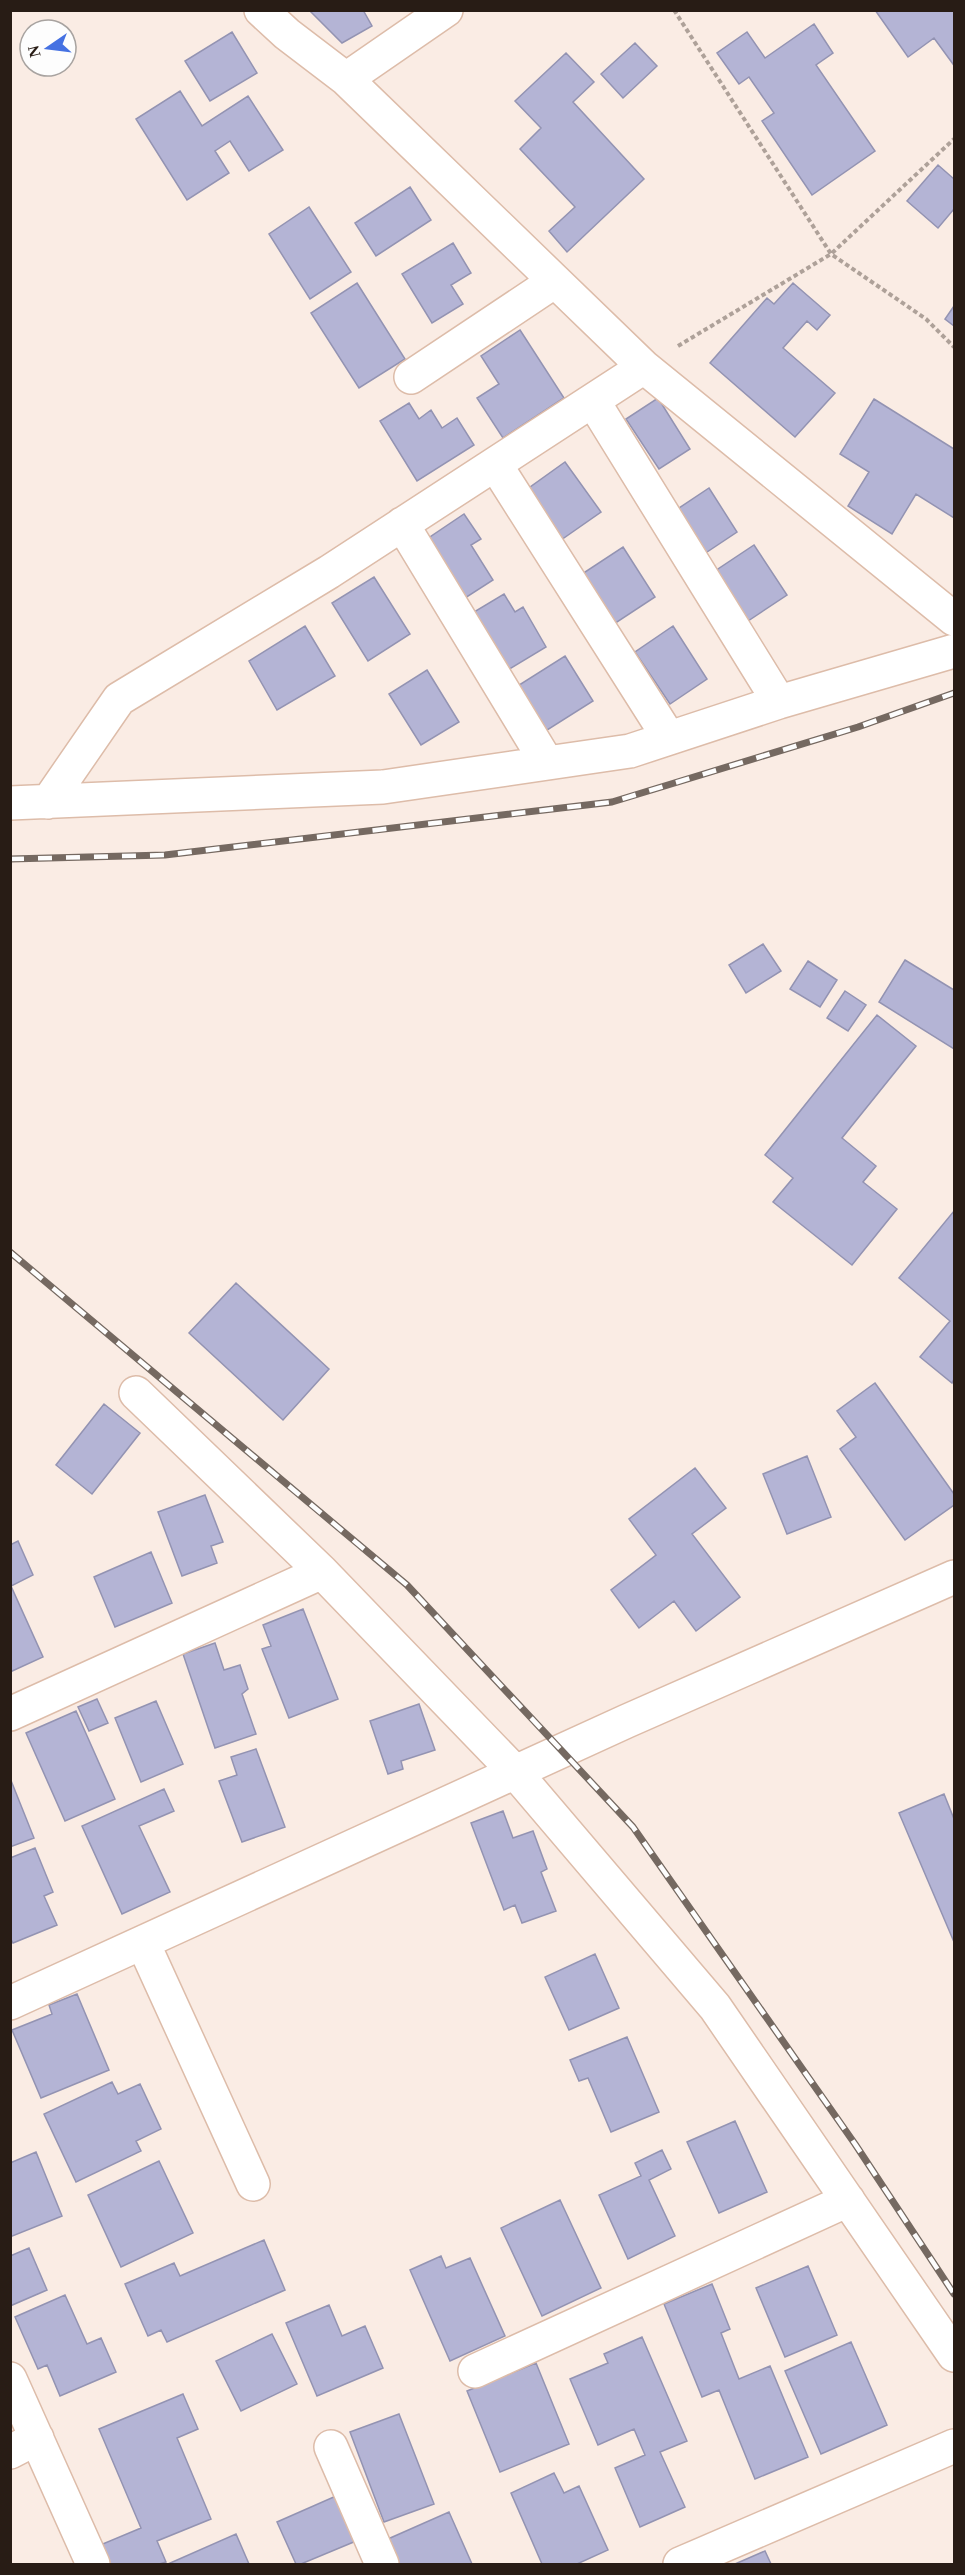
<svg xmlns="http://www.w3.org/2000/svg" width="965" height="2575" viewBox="0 0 965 2575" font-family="Georgia,serif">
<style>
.building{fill:#b4b4d5;stroke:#9393b2;stroke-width:1.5}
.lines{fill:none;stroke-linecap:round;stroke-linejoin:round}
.minor-casing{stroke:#ddbca9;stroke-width:36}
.path{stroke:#aea199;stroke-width:4;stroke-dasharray:4.5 3;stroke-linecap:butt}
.minor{stroke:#fff;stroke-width:33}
.rail-casing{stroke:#756961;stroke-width:7}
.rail{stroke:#fdfdfd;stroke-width:4.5;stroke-dasharray:14;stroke-linecap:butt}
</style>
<rect width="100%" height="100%" fill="#faece4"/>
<path class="building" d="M309 10H363L372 26 342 43Z
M875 10H954V63L953 64 934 38 908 57Z
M814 24 833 53 816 65 875 151 812 195 762 121 774 113 749 77 739 84 717 53 747 32 765 58Z
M232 32 257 73 210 101 185 61Z
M635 43 657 66 623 98 601 74Z
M566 53 594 82 573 102 644 179 567 252 549 231 575 207 520 149 541 128 515 101Z
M180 91 202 126 248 96 283 150 249 171 230 141 215 151 229 173 187 200 136 119Z
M938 165 954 179V209L938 228 907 201Z
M410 187 431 220 376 256 355 223Z
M309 207 351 272 310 299 269 234Z
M453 243 471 273 451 285 463 304 432 323 402 274Z
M357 283 405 359 359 388 311 313Z
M793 283 830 315 817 330 807 321 783 348 835 393 795 437 710 363 767 298 774 304Z
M954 306V326L945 319Z
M520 330 564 398 503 438 477 398 499 384 481 356Z
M658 398 690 449 659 469 626 419Z
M874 399 954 449V518L916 494 892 534 848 506 869 472 840 454Z
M409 403 419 419 431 410 442 428 457 418 474 445 417 481 380 421Z
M565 462 601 512 561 540 526 490Z
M709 488 737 532 704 554 676 510Z
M464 514 481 539 471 545 493 580 462 600 424 541Z
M754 545 787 595 748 621 715 571Z
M623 547 655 597 614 624 582 574Z
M374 577 410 634 368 661 332 603Z
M504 594 515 612 523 607 546 647 503 673 469 615Z
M305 626 335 676 277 710 249 661Z
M673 626 707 679 670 704 635 652Z
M565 656 593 701 544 732 516 687Z
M427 670 459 722 421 745 389 694Z
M763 944 781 971 746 993 729 965Z
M905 960 954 990V1049L879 1002Z
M808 961 837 980 820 1007 790 989Z
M845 991 866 1005 848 1031 827 1018Z
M877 1015 916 1046 842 1138 876 1166 863 1182 897 1209 852 1265 773 1202 793 1178 765 1155Z
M954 1211V1379L952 1383 920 1357 950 1321 899 1278Z
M236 1283 329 1369 283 1420 189 1333Z
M875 1383 954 1494V1505L905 1540 840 1449 856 1437 837 1411Z
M104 1404 140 1433 92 1494 56 1465Z
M807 1456 831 1517 787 1534 763 1474Z
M695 1468 726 1508 692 1534 740 1597 696 1631 674 1601 639 1628 611 1590 656 1555 629 1519Z
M205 1495 223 1542 211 1546 217 1563 182 1576 158 1512Z
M18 1541 33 1575 11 1586 43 1657 10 1672V1545Z
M151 1552 172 1603 115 1627 94 1577Z
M303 1609 338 1699 289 1718 262 1649 271 1646 263 1625Z
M215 1643 224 1670 240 1665 248 1689 242 1694 256 1734 215 1748 183 1654Z
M97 1699 108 1723 89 1731 78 1707Z
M156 1701 183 1764 141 1782 115 1718Z
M419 1704 435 1750 401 1761 403 1769 388 1774 370 1721Z
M76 1711 115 1799 65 1821 26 1733Z
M256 1749 285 1827 242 1842 219 1781 237 1775 231 1757Z
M10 1778 34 1838 10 1847Z
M164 1789 174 1811 139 1826 170 1892 122 1914 82 1826Z
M944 1794 954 1819V1942L899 1813Z
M503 1811 513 1838 533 1831 547 1869 541 1872 556 1911 522 1923 515 1905 504 1910 471 1823Z
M35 1848 53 1892 44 1896 57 1925 13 1943 10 1938V1858Z
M595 1954 619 2008 569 2030 545 1977Z
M77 1994 109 2070 41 2098 12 2030 52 2014 49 2005Z
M627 2037 659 2112 611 2132 588 2078 579 2081 570 2060Z
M112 2082 118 2094 140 2084 161 2129 136 2141 141 2151 76 2182 44 2114Z
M735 2121 767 2192 719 2213 687 2142Z
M662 2150 671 2169 649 2180 675 2236 628 2259 599 2195 641 2176 635 2163Z
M36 2152 62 2216 10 2237V2163Z
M159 2161 193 2233 121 2267 88 2195Z
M560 2200 601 2288 542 2316 501 2228Z
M264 2240 285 2290 167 2342 161 2330 148 2336 125 2284 174 2263 180 2276Z
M29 2248 47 2290 10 2306V2256Z
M441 2256 446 2268 470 2258 505 2336 450 2361 410 2270Z
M808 2266 837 2335 785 2357 756 2288Z
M712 2284 730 2329 721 2333 739 2379 770 2366 808 2457 755 2479 719 2390 702 2397 664 2304Z
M65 2295 87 2344 101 2338 116 2372 60 2396 47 2365 38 2369 15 2317Z
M329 2305 342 2336 365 2326 383 2368 317 2396 286 2323Z
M272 2334 297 2384 241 2411 216 2361Z
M642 2337 687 2441 660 2452 685 2507 640 2527 615 2468 645 2455 634 2429 598 2445 570 2379 608 2363 604 2354Z
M851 2342 887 2425 821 2454 785 2371Z
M536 2363 569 2444 500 2472 467 2391Z
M183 2394 198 2429 177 2438 211 2519 157 2541 166 2562 159 2564H105L98 2546 141 2528 99 2429Z
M399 2414 434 2504 384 2522 350 2432Z
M554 2473 564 2493 579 2486 608 2550 577 2564H542L511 2493Z
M336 2496 356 2541 301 2564H296L277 2522Z
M449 2512 472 2564H399L388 2539Z
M236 2534 249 2564H168Z
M765 2551 771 2564H735Z"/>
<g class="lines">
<g class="minor-casing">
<path id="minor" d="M261 10 287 34 346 79 644 367 954 619
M346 79 446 10
M411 377 555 281
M593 401 779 702
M495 464 669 738
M402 524 547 763
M48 802 119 699 329 572 644 367
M10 803 383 787 630 751 779 702 954 651
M136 1393 322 1572 515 1772 715 2007 954 2355
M10 1714 322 1572
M143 1943 253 2184
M10 2003 627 1721 954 1577
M475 2371 848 2200
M10 2379 93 2564
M331 2447 382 2564
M10 2452 37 2438
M680 2564 954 2446"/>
</g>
<path class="path" d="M674 10 831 254 926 319 954 347
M678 346 831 254 954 139"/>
<use href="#minor" class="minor"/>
<g class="rail-casing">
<path id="rail" d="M10 859 165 855 612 802 858 727 954 693
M10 1252 407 1585 633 1827 855 2144 954 2294"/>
</g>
<use href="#rail" class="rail"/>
</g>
<rect width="965" height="2575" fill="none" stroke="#281c15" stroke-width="24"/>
<g transform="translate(48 48) rotate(256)"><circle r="28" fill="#fdfdfd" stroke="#a8a3a0" stroke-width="1.5"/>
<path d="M0-4.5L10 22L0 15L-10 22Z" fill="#4571e2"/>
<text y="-9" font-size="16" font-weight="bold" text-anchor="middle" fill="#281c15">N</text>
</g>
</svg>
